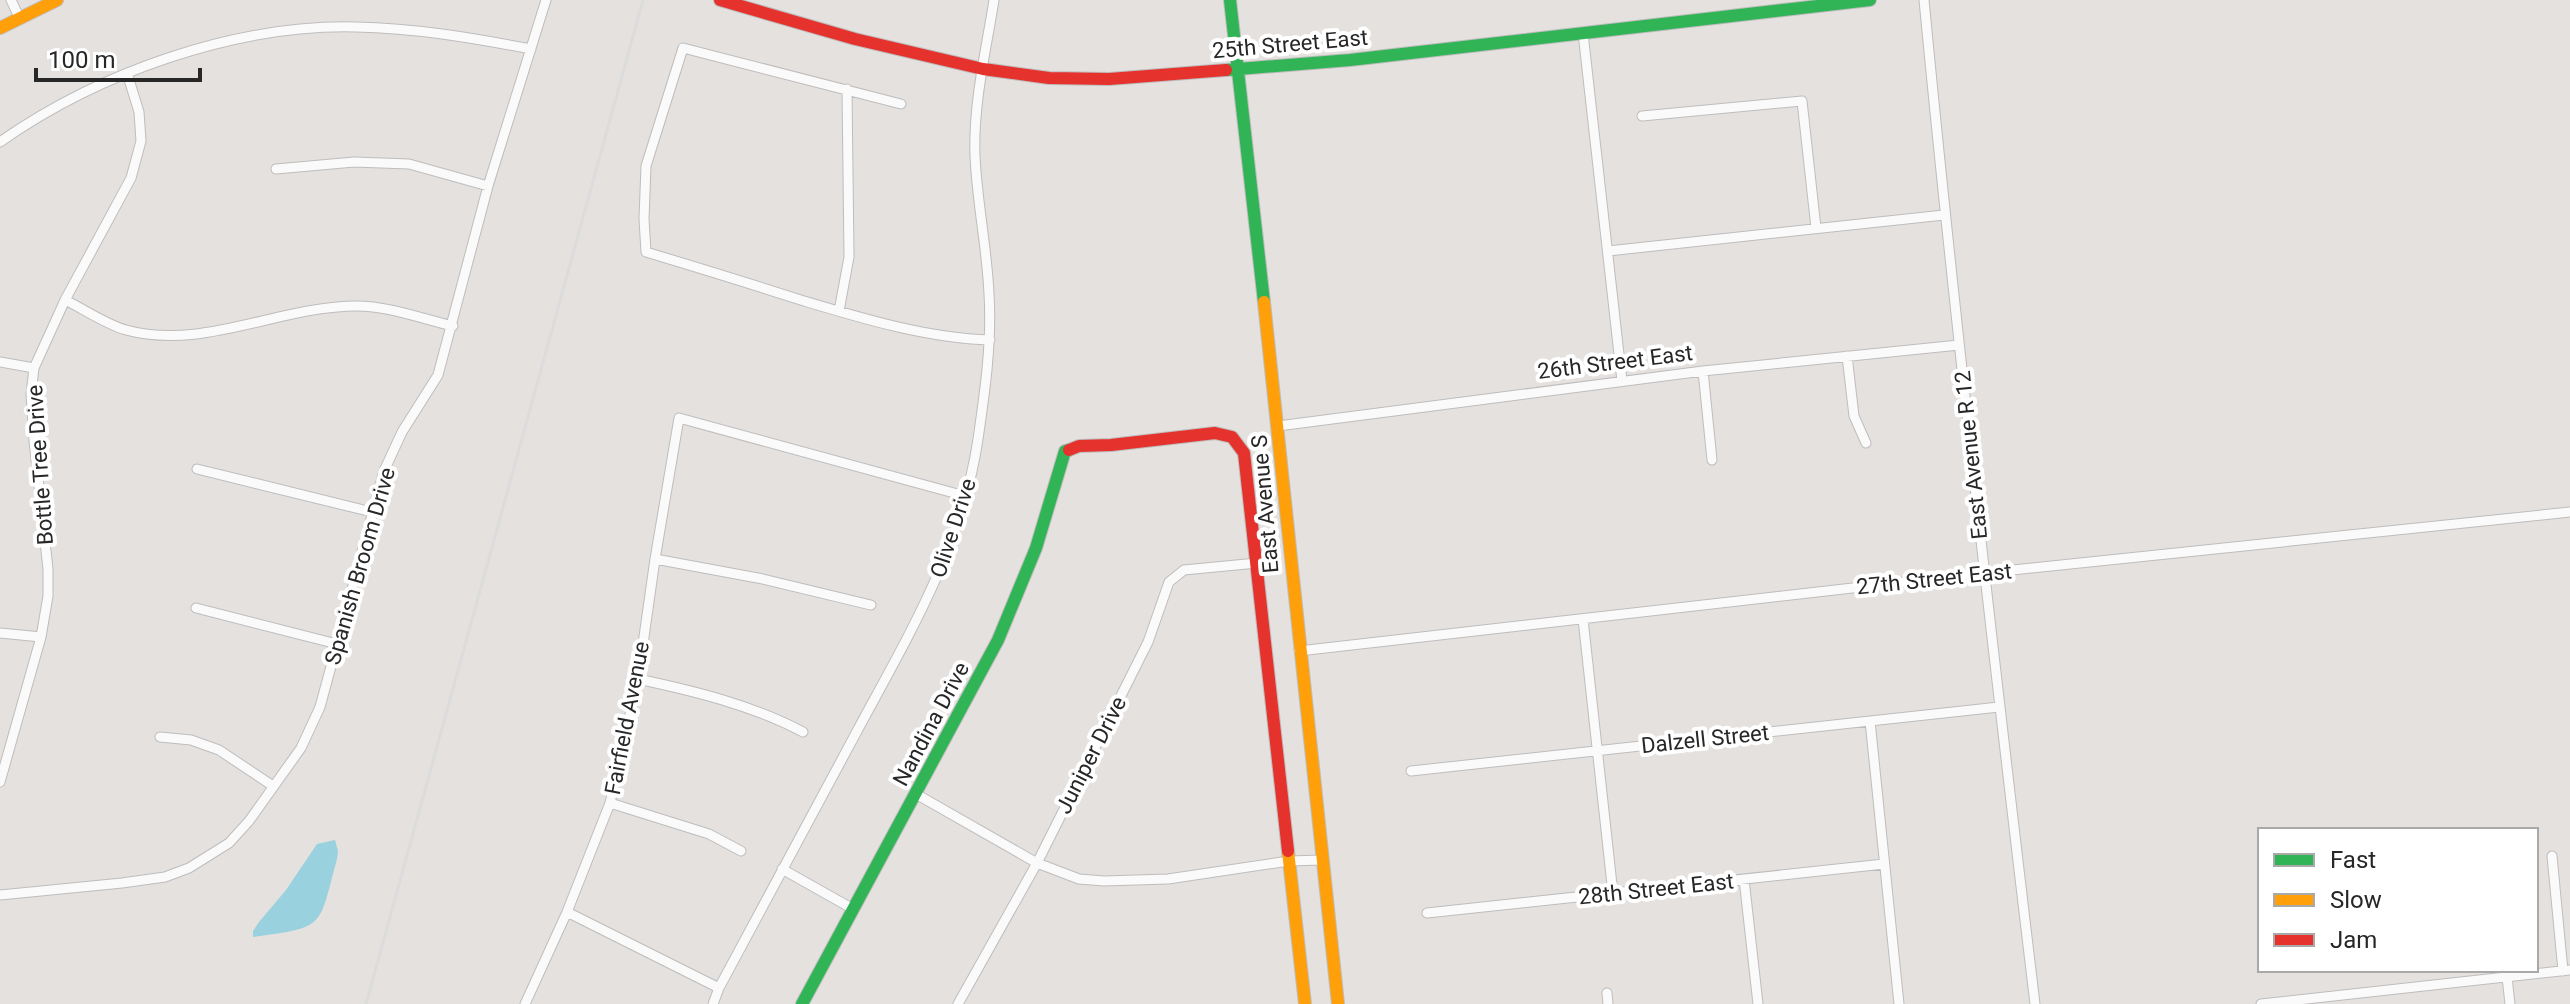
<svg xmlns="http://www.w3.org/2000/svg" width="2570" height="1004" viewBox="0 0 2570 1004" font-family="Roboto,sans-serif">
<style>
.water{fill:#99d1de}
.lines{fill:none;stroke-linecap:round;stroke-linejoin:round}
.street-casing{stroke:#bebdbe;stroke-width:11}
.fast-casing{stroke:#bebdbe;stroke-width:14}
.slow-casing{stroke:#bebdbe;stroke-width:14}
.jam-casing{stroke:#bebdbe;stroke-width:14}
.street{stroke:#fbfafa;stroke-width:9}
.fast{stroke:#30b455;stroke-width:12}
.slow{stroke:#ff9f0a;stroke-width:12}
.jam{stroke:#e5322d;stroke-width:12}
.rail{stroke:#dcdcdd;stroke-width:3}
.labels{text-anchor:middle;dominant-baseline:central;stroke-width:8;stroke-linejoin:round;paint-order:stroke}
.street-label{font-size:22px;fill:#272727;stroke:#fff}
</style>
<rect width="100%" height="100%" fill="#e4e1de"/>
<path class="water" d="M335 840 338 851 337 859C318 928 327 927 253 937V931L259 922 286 890 317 844Z"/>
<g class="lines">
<g class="street-casing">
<path id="street" d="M11 0 20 19
M1924 0C1956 335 1995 670 2035 1004
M1583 33 1622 381
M901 104 683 48 646 166 644 219 646 252C699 268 751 284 804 301 864 319 927 338 990 340
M1642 116 1802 101 1816 228
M0 142C98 73 235 24 356 27 415 28 473 38 531 49
M276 169 354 162 409 164 488 186
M1608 251 1944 215
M65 300C84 309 105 324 126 330 203 351 279 306 357 306 388 306 423 319 453 326
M839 311 849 257 847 89
M1847 356 1854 416 1866 443
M0 362 34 368
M1703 371 1712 460
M1278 426 1703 371 1959 345
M197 469 372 512
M655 559 763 579 871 605
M196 608 337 644
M1583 619 1613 894
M0 633 41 637
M1299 651 1984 573 2570 512
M638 679C694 691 752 705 803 732
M1870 721 1899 1004
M160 737 191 740 219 750 273 786
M1411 771 1999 707
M0 782 41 637 48 596V569L34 441 31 394 34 368 65 300 131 178 141 141 139 112 127 73
M916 794 1037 863 1079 879 1104 881 1168 879 1289 861 1322 860
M610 803 709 834 741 851
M2552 856 2563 971
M782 869 853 909
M1744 879 1758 1004
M0 895 122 883 165 877 189 868 229 843 249 821 301 748 320 707 384 471 402 432 438 375 488 186 546 0
M567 912 719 988
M1427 913 1884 864
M2507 977 2510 1004
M1607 993 1608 1004
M525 1004 567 912 610 803 638 679 655 559 679 418 965 496
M713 1004 719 988C764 903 810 818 856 733 907 638 962 548 978 439 985 391 992 342 989 294 987 248 977 202 975 156 973 104 986 51 994 0
M958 1004 1037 863 1148 642 1169 582 1184 570 1257 563
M2261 1004 2570 970"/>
</g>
<g class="fast-casing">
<path id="fast" d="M1230 0 1264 302
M1226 70 1350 60 1870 0
M802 1004 998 640 1036 548 1065 451 1069 450"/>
</g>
<g class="slow-casing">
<path id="slow" d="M0 28 57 0
M1264 302 1338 1004
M1288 851 1305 1004"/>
</g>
<g class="jam-casing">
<path id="jam" d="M720 0 855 39 983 69 1049 78 1109 79 1226 70
M1069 450 1079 446 1111 445 1215 433 1232 437 1244 453 1288 851"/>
</g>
<use href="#street" class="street"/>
<use href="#fast" class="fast"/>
<use href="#slow" class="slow"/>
<use href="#jam" class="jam"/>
<path class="rail" d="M366 1004 643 0"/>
</g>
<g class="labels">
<g class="street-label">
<text transform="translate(1290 44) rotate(-5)">25th Street East</text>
<text transform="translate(1615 362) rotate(-7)">26th Street East</text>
<text transform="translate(1971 455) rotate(-96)">East Avenue R 12</text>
<text transform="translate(40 465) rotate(-94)">Bottle Tree Drive</text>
<text transform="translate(1265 504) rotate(-95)">East Avenue S</text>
<text transform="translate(953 528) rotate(-72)">Olive Drive</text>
<text transform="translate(360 566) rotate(-74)">Spanish Broom Drive</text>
<text transform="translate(1934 579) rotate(-6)">27th Street East</text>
<text transform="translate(627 718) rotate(-79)">Fairfield Avenue</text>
<text transform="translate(931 724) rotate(-62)">Nandina Drive</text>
<text transform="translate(1705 739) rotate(-6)">Dalzell Street</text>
<text transform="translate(1091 755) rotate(-63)">Juniper Drive</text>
<text transform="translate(1656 889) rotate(-6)">28th Street East</text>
</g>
</g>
<rect x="2258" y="828" width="280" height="144" fill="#ffffff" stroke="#a9a9a9" stroke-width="2"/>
<rect x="2274" y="854" width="40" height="12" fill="#30b455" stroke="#a9a9a9" stroke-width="2"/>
<text x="2330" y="868" font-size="24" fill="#272727">Fast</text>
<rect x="2274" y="894" width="40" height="12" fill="#ff9f0a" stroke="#a9a9a9" stroke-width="2"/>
<text x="2330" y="908" font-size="24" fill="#272727">Slow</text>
<rect x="2274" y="934" width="40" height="12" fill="#e5322d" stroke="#a9a9a9" stroke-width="2"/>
<text x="2330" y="948" font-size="24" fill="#272727">Jam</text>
<path d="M36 68v12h164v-12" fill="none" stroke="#272727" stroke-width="4"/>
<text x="48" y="68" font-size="24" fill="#272727" stroke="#ffffff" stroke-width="6" paint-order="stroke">100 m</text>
</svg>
